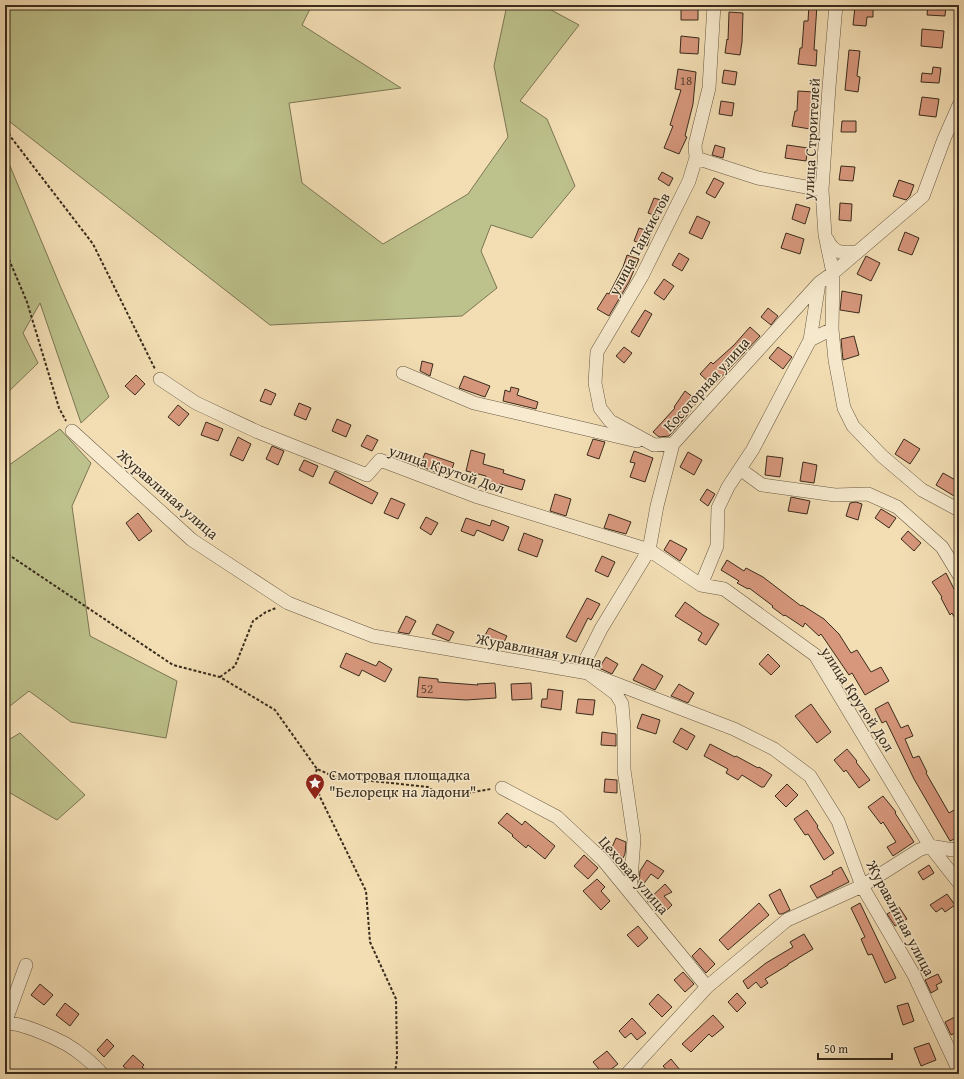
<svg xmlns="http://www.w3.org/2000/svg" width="964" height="1079" viewBox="0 0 964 1079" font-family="'Gentium Book Plus',serif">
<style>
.green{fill:#bdc18b;stroke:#7b7654}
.building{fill:#d7977c;stroke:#392c1d}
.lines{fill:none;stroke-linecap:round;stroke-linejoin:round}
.minor-casing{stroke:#685843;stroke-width:14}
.path{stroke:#392c1d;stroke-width:2;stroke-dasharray:3 2;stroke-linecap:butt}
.minor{stroke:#f7eace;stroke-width:13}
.labels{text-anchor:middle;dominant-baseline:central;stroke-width:3;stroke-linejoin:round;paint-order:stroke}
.number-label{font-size:13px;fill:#604735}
.street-label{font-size:15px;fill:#392c1d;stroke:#f7eace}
.poi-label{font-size:15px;fill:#392c1d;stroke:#f7eace;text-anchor:start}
</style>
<rect width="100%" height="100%" fill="#f3deb4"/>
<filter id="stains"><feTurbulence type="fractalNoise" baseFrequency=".005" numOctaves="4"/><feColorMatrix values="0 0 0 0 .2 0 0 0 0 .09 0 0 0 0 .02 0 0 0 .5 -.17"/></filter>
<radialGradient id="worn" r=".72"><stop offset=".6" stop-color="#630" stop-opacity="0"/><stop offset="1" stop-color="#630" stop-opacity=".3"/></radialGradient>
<path class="green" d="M5 5H312L302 25 401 88 289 103 302 183 383 244 468 194 508 137 494 66 507 5H542L579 25 520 101 547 119 575 186 532 238 491 225 481 251 497 288 462 316 270 325 5 118Z
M5 154 61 288 109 397 81 423 40 303 23 333 38 363 5 395Z
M60 429 91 463 72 506 90 636 177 681 166 738 71 722 29 691 5 710V468Z
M20 733 85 795 57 820 5 790V742Z"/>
<path class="building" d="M681 5H698V20H681Z
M809 5H817L814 50H817L816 66 798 64 800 48H802L804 21H808Z
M928 5H946L945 16 927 15Z
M855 7 873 8V17H867L866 26 853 25Z
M729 12 743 13 742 42 740 55 725 53 727 39 728 40Z
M922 29 944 31 942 48 921 46Z
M681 36 699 38 698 54 680 53Z
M849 50 860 51 857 76 860 77 858 92 845 90Z
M933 67 941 68 939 83 921 82 922 73 932 74Z
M678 69 696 72 693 104 685 136 687 137 679 154 664 148 673 126 670 125 681 90 675 89Z
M724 70 737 72 735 85 722 83Z
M798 91 814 92 810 129 792 126 795 111H797Z
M922 97 939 99 936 117 919 115Z
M721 101 734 103 732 116 719 114Z
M842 121H856V132H841Z
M715 145 725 148 723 158 712 155Z
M787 145 808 148 806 161 785 158Z
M841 166 855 167 853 181 839 180Z
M662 172 673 178 669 186 658 179Z
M714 178 724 183 715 198 706 193Z
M899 180 914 185 910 196 906 200 893 196Z
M654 198 664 201 659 217 648 213Z
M840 203 852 204 851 221 839 220Z
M796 204 810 208 805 224 792 219Z
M697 216 710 222 702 239 689 233Z
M639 228 652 232 647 246 634 241Z
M905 232 919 238 912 255 898 250Z
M786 233 804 239 800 254 781 248Z
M679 253 689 259 682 271 672 265Z
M627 255 639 259 629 282 609 316 597 309 607 293 609 294 623 267Z
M866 256 880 263 871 281 857 274Z
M664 279 674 286 664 300 654 293Z
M842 291 862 295 859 313 840 310Z
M768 308 778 316 771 325 761 317Z
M645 310 652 314 639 337 631 332Z
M750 327 760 336 713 386 700 374 711 362 713 364 734 345Z
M854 336 859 355 843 360 841 339Z
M624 347 632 353 624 363 616 356Z
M778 347 792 357 783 369 769 358Z
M422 361 433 364 430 376 420 371Z
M136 375 145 384 135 395 125 386Z
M464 376 490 386 485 397 459 388Z
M511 387 519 389 517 395 538 402 536 409 503 401 505 390 510 392Z
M265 389 276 394 271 405 260 401Z
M685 391 698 401 685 418 669 436 659 437 653 432 675 408 674 407Z
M299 403 311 408 306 420 294 415Z
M178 405 189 414 179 426 168 417Z
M337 419 351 425 346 437 332 431Z
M206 422 223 429 218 441 201 435Z
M367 435 378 440 372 451 361 446Z
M238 437 251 444 243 461 230 455Z
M593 439 605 442 599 459 587 455Z
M904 439 920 449 910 464 895 454Z
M272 446 284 451 278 465 266 459Z
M471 450 485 454 483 464 504 470 503 473 525 480 522 490 500 484 499 488 483 484 486 476 466 471Z
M634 451 653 458 645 482 630 477 635 463 630 462Z
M688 452 702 460 694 475 680 467Z
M425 453 454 463 450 475 436 470 435 472 420 466Z
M767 456 783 458 780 477 765 475Z
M304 460 318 466 313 477 299 470Z
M803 462 817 465 814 483 800 481Z
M335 471 378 493 372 504 329 483Z
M943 473 959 482V499L936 485Z
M707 489 715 494 708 506 700 500Z
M555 494 571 499 566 516 550 511Z
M791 497 810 501 807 514 788 511Z
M391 498 405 504 398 519 384 513Z
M856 502 862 504 858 520 846 516 850 503Z
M881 509 896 518 889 528 875 518Z
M138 513 152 531 139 541 126 523Z
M609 514 631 522 626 534 604 528Z
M426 517 438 523 431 535 420 528Z
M466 518 490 526 492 520 509 527 503 541 477 530 474 536 461 531Z
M908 531 921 543 914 551 901 539Z
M524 533 543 540 537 557 518 550Z
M670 540 687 549 680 561 664 550Z
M602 556 615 562 608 577 595 571Z
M727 560 744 571 746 568 763 577 801 606 802 605 824 619 839 634 851 653 857 650 871 672 881 667 889 681 865 695 852 673 849 675 821 634 819 636 805 623 803 627 785 615 784 616 772 607 773 606 749 588 748 589 737 583 739 581 721 570Z
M946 573 959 599V626L952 613 950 615 941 598 942 597 932 582Z
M587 598 600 604 591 620 588 618 576 642 566 637Z
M685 602 703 615 719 624 706 645 698 640 702 633 675 616Z
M406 616 416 621 409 634 398 632Z
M437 624 454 632 449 641 432 634Z
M489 628 507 636 502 646 484 637Z
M346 653 376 666 379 661 392 669 385 682 362 670 359 676 340 667Z
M768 654 780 666 771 675 759 664Z
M606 657 618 664 612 674 599 668Z
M642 664 663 676 655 690 633 680Z
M419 677 438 679V682L478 685 477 684 495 683 496 698 466 700 417 697Z
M531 683 532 699 512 700 511 684Z
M679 684 694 693 688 703 671 696Z
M548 689 563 691 561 710 541 707 542 699H547Z
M578 699 595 700 593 715 576 713Z
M888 702 901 728 908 725 913 736 905 739 913 758 919 756 927 772 926 773 949 813 954 810 959 819V837L950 841 914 779 886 721 882 723 875 709Z
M811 704 831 732 817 743 795 716Z
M642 714 660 720 656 734 637 728Z
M681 728 695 736 687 750 673 742Z
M602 732 616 734V746L601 745Z
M710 744 735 757 736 756 758 768 759 767 772 775 764 787H761L742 775 738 780 726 773 728 769 704 756Z
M847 749 857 761 856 762 870 780 859 788 846 770 844 772 834 760Z
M605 779 617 780V793L604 792Z
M787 784 798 795 786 807 775 796Z
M883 796 896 812 895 813 914 842 893 856 887 847 896 842 883 822 881 824 868 807Z
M807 810 818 826 817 827 834 853 824 860 808 834 805 835 794 819Z
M507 813 522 825 525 821 555 846 545 859 528 845 526 848 512 836 513 835 498 823Z
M616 838 626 842 625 854 623 858 610 852Z
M584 855 598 868 588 879 574 866Z
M647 860 664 871 658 879 651 874 642 886 639 883 640 871Z
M929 865 934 873 923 880 918 872Z
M841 867 849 882 817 898 810 886 833 874 832 872Z
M597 879 605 887 601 891 610 901 601 910 583 891Z
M665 884 672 892 664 896 672 905 665 912 655 900 649 903 647 901Z
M780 889 790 910 782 914H779L769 895Z
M947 894 955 905 945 912 942 908 936 912 930 905Z
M759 903 769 915 728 950 719 940Z
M860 903 896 978 885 983 872 954 868 955 861 939 865 937 851 908Z
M899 907 907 919 895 926 887 914Z
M638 926 648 938 638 947 627 935Z
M804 934 813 949 788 964V965L765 979 768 983 761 988 756 982 748 989 743 981 766 963 793 947 790 942Z
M700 948 715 964 706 973 692 956Z
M683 972 694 984 685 992 674 980Z
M938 974 942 982 936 985 938 989 931 993 925 980Z
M40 984 53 995 44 1005 31 995Z
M737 993 746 1003 737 1012 728 1002Z
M658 994 672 1007 662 1017 649 1004Z
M65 1003 79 1014 70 1026 56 1015Z
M908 1003 914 1021 903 1025 897 1006Z
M713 1015 724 1027 712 1037 709 1034 691 1052 682 1044Z
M959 1015V1031L951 1035 945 1022Z
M632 1018 646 1033 637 1040 631 1033 625 1038 619 1031Z
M107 1039 114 1046 104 1057 97 1050Z
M929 1043 936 1060 921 1066 914 1048Z
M607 1051 618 1064 605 1074H603L593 1062Z
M133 1055 144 1065 142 1067 150 1074H132L123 1066Z
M671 1059 680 1070 676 1074H670L663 1066Z"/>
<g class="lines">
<g class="minor-casing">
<path id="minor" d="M696 158 758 178 822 190
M827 239C834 254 842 253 857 252
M832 329 835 360 844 408 853 426 882 456 922 490 959 510
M810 340 832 329 833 273 825 235 822 190 829 87 836 5
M403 373 474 403 637 441
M160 379 196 403 258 432 367 475 380 460 475 496 649 550 701 585 724 589 815 655 930 846 959 883
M72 431 192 540 288 603 373 636 588 673 734 729 774 749 810 776 838 821 862 886 914 975 959 1071
M673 444 654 445 610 421 600 408 595 383 597 352 642 276 689 181 696 158 695 145 709 88 714 5
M740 469 762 485 835 495 868 494 897 507 942 547 959 575
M701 585 717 546 718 508 728 487 753 449 810 340 819 283
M502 788 557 817 603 860 707 987
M630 893 634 839 624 770V729L622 704 616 694 588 673 587 657 601 629 649 550 657 506 673 444 819 283 833 273 923 196 944 139 959 105
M5 1023C20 1022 53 1037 66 1044 78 1051 94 1064 102 1074
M5 1023 26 965
M627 1074 707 987 787 920 862 886 919 850 930 846 953 850 959 848"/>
</g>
<path class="path" d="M5 124 10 136 93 244 155 369
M5 250 27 302 59 408 66 421
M5 550 9 555 173 665 220 677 275 710 317 769 335 777 428 787 444 797 491 789
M220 677 235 666 253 621 266 612 276 608
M317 769 314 777 320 797 366 891 370 942 396 999 397 1057 395 1074"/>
<use href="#minor" class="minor"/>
</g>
<defs>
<g id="sight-pin" transform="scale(1)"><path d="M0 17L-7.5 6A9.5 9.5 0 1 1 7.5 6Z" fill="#8f2418" stroke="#f7eace"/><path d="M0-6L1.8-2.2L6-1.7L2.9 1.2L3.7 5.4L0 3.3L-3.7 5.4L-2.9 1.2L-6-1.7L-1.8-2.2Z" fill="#fff"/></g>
</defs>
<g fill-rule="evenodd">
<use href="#sight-pin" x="315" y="783"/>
</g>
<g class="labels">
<g class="number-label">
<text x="686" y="80">18</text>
<text x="427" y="688">52</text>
</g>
<g class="street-label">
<text transform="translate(811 139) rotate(-87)">улица Строителей</text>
<text transform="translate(639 244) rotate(-62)">улица Танкистов</text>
<text transform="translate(706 384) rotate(-48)">Косогорная улица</text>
<text transform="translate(447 469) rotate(19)">улица Крутой Дол</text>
<text transform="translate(168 494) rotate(41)">Журавлиная улица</text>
<text transform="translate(539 650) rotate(11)">Журавлиная улица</text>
<text transform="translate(858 699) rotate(57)">улица Крутой Дол</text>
<text transform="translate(634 875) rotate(49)">Цеховая улица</text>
<text transform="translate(901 918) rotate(62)">Журавлиная улица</text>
</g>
<g class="poi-label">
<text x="329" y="774">Смотровая площадка<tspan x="329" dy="17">"Белорецк на ладони"</tspan></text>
</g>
</g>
<rect width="964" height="1079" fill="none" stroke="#f3deb4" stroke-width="20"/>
<rect x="6" y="6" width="952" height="1067" fill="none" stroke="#392c1d" stroke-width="2"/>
<rect x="10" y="10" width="944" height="1059" fill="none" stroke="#392c1d"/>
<path d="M818 1053v6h74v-6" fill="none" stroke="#392c1d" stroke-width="2"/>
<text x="824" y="1053" font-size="12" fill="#392c1d" stroke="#f7eace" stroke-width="3" paint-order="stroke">50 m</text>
<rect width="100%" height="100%" filter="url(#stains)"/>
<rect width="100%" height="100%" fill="url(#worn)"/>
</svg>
